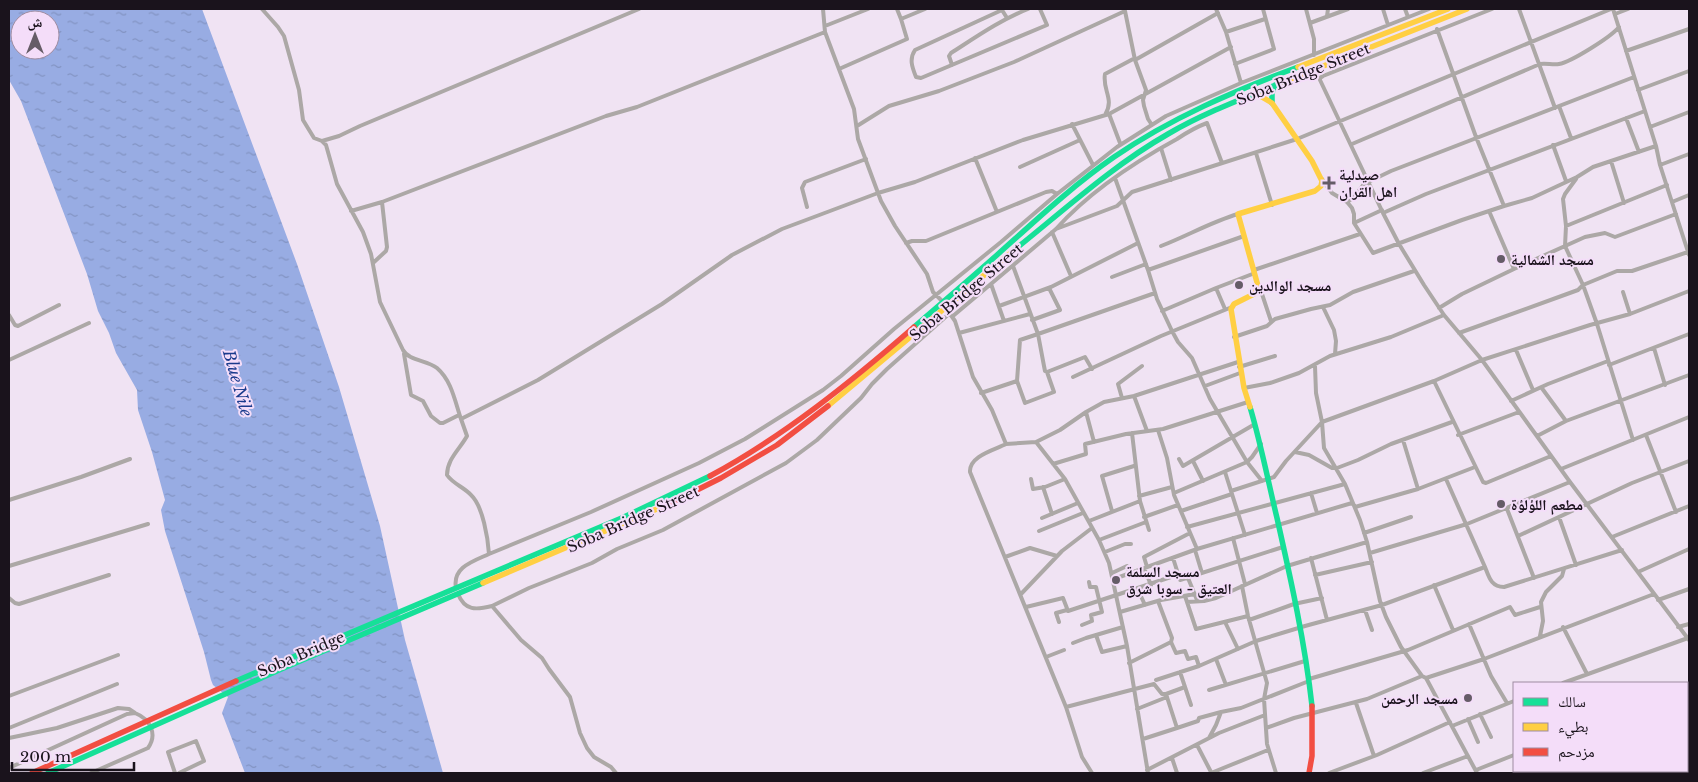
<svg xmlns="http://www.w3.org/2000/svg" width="1698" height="782" viewBox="0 0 1698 782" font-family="'Libre Baskerville','Noto Naskh Arabic',serif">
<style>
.water{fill:url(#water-ripples);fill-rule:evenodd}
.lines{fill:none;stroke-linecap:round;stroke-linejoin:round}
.street{stroke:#aca8a6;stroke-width:4}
.fast{stroke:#16e098;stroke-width:5.5}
.slow{stroke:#ffcf43;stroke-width:5.5}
.jam{stroke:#f24e42;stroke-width:5.5}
.poi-dot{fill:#655c67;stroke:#f4ddf9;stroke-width:2}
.labels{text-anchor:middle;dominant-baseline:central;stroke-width:4;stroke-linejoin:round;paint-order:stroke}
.street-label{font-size:15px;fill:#1a131c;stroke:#f4ddf9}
.poi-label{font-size:15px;font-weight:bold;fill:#1a131c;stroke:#f4ddf9;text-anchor:start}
.water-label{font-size:16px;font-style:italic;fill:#193a8c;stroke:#f4ddf9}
</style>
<defs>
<pattern id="water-ripples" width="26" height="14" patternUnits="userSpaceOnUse" patternTransform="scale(1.25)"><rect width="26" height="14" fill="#98ace3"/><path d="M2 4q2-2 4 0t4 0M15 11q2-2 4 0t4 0" fill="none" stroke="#8293c2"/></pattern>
</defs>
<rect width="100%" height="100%" fill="#f0e3f3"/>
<path class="water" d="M9 9H202L297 264 339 387 380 526 405 640 443 773H245L222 713 228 697 213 685 211 680 204 652 165 531 161 510 165 500 152 452 138 410 137 390 116 353 109 333 98 311 87 274 21 101 9 80ZM20 20H50V50H20Z"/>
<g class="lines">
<path class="street" d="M262 9 278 27 284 36 299 90 303 120 314 138 322 141 326 145 337 184 363 232 371 254 380 302 403 350C409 361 427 360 437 368 452 381 455 402 461 419L538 380 662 304 732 255 782 229 878 193 915 182 1023 140 1109 114 1231 47
M823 9 825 32 854 109 858 139 881 201 895 226 927 274 933 292 943 302
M897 9 901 19
M1216 9 1226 32 1241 83
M1306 9 1314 39V55
M1383 9 1388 25
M1405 9 1408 17
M1492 9 1323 76 1320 78V80L1383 213 1399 244 1424 285 1444 315 1482 360 1570 482 1689 640
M1519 9 1555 108
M1613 9 1656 146 1660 165 1689 255
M1125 11 1135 60 1146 90 1143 100 1144 106 1148 119 1152 125
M1615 14 1628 9
M1327 16 1328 9
M1007 18 1002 10 915 50C909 59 912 67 916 77L921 78 1047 25 1040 9
M1310 23 1348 9
M825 26 868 9
M1437 29 1476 137 1504 206
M1226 32 1265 19
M1626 51 1689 29
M1135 60 1218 13
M1235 64 1274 49 1263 9
M952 65 949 56 951 53C976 37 1000 20 1028 9
M839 69 907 39 901 19 925 9
M1638 90 1689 71
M1559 106 1571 138
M1109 114 1120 143
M1105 115C1115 99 1102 90 1105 74L1135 58
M1626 118 1639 152
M1072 124 1093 165
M857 126 889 106 939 91 1014 62 1125 11
M1650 127 1689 112
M322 141 339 136 360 126 639 9
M1352 144 1540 64C1546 63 1553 65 1559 64 1571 62 1611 37 1619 27
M1553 145 1566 181
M1161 148 1171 180
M1256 153 1272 205
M975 158 997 212
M1611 161 1624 203
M1660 165 1689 154
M1020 167 1080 140
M1115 178 1148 270 1157 299 1172 331 1178 342 1192 358 1210 399 1247 462 1262 481
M1322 179 1332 193 1347 202 1352 208 1354 214V223L1373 253 1462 220 1504 206 1532 198 1577 177 1593 167 1656 146
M1576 179 1565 194 1563 199 1566 226 1565 246 1583 285 1597 324 1633 440
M1347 202 1354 197 1364 184 1391 171 1634 77
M1672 202 1689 195
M807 207 802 188 805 182 866 159
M351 211 382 202 606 116 637 107 825 32
M1383 213 1426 194 1645 111
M1354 223 1382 210
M1566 226 1667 185
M1056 229 1117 206 1132 192 1297 139 1611 9
M1052 232 1071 276
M906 243 912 241H926L1046 192 1052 191 1057 194
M1161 246C1187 236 1211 222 1238 214
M373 263 386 251 387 247 382 202
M1013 266 1038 334 1020 340 1017 381 1025 403 1054 392 1047 372 1045 371 1044 366 1038 334 1155 293
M1514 269 1585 237 1605 233 1615 237 1676 214
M1148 270 1244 236
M1254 270 1360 234
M1112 277 1146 264
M991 284 1004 321
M1259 285 1271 321
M1216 288 1255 273
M1623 292 1630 314
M999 306 1051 287 1138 243
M1323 307 1334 330 1336 341 1335 354
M1439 308 1462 294 1514 269 1489 211
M948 311 955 321 973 377 992 410 1006 444C994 450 969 456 970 472L1066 707 1082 757 1092 773
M1162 311 1216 288 1225 309
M9 315 15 325 18 326 59 305
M953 316 1056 229C1089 192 1133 163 1177 139 1186 133 1196 127 1207 123L1222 163
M1032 320 1060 310 1049 288
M959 333 1030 314
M1459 333 1567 294 1578 290 1583 285 1617 271H1632L1688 252
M1234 337 1267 326 1275 319 1311 309 1330 305 1353 292 1414 271
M1654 348 1665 385
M1516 350 1533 390
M404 354 411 395 423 401 431 416 440 423H443L459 415
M9 360 89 323
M1609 365 1689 334
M1315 366 1316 393 1322 422 1324 448 1345 484 1360 520 1367 542 1380 601 1386 617 1401 647 1422 676 1426 678 1477 773
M1239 367 1275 356
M1047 372 1085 357 1092 369
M1073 377 1161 336 1232 307
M1434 381 1483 482 1486 483 1551 456
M1205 386 1240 373
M1541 387 1566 421
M1244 388 1270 383 1299 373 1330 356 1391 337 1444 315
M981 393 1017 381
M1134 396 1147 431
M1122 398 1118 384 1142 366
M1511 401 1548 384 1608 361
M1086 412 1094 442
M1158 430 1167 458 1174 495 1197 549
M1132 433 1140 501 1149 530
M1458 435 1519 412
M1646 435 1676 512
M1537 436 1566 421 1689 375
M1403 440 1418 489
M1036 442 1065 479 1099 540 1109 563 1127 646 1148 773
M1006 444 1036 442 1060 430 1086 412 1104 402 1134 396 1238 362
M1295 452 1309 455 1332 468H1337L1358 460 1391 444 1452 422
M1179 459 1183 466 1255 424
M1193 461 1203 481
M1053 464 1086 454 1085 444 1126 434 1163 429 1248 402
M1561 469 1689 417
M1225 472 1245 535
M1031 479 1033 489 1045 487 1065 479
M1446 479 1485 567
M1043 487 1052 514
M1231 491 1274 477 1286 461 1322 422 1434 381 1482 360 1590 325 1630 314 1689 291
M1174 493 1247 462 1252 457 1261 444
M1311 493 1317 513
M1139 496 1172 487
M9 500 81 477 130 459
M1355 507 1418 489 1475 467
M1507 509 1534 578
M1112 511 1102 476 1134 466
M1181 511 1232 494
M1144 517 1178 505
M1559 517 1576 565
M1042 518 1078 503
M1089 521 1140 501
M1187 527 1345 484
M1039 531 1083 513
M1364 533 1411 517
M1518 536 1632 483 1689 461
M1612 537 1689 506
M1233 538 1245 584
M1099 540 1146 522
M1195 550 1202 573
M1105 552 1125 544H1131
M1370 553 1467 524 1570 482
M489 554 591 512 699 463 745 439 823 390 841 376 894 329 1001 242 1057 194 1117 147 1166 116 1241 83 1429 9
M1005 557 1030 548 1057 556
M1173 558 1180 580 1283 547
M1311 558 1327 620
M9 566 148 524
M1147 567 1144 557 1190 533
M1144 568 1151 585
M1638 572 1689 549
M1112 573 1127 566 1130 573
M1315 575 1372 562
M1188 578 1197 600
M1114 579 1197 549 1352 503
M1434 585 1453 630
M1242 586 1248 616 1267 683 1264 699 1267 744 1276 773
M456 588C452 567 474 561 489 554 488 539 483 506 471 495 464 487 453 484 447 475 447 459 460 449 467 436L461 419
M1138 590 1145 605
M458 594C465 611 476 610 492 606L521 640 542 658 549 669 570 697 580 733 587 748 594 757 611 767 616 773
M1021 594 1062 551 1092 528
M1185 596 1196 629 1248 616
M9 598 15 603 19 604 109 575
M1658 600 1689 589
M1187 602 1204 601 1216 598 1287 566 1367 542
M492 606 529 588 592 563 617 549 663 530 786 463 817 440 861 398 872 384 887 369 950 313
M1026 607 1063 598 1068 611 1177 575
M1365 610 1372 630
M1120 612 1161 600 1195 594
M1249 620 1294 604 1322 598
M1059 622 1056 613 1067 610
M1225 622 1238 649
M1469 624 1491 676 1507 703
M1082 625 1092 621 1091 615 1102 612 1096 587H1090L1089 582
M1563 627 1587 674
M1678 627 1689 624
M1096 635 1102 652 1127 646
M1540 636 1543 621 1541 602 1546 592 1562 576 1564 569
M1171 642 1176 653 1185 651 1188 659 1196 657 1199 666
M1073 643 1086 638 1123 627
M1046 657 1064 650
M1216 659 1226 685
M1129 663 1171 642 1172 638 1158 601
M1426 678 1484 659 1654 594
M1309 679 1408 650 1510 607 1515 615 1540 607
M1156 680 1199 666 1256 641 1305 626 1382 605 1485 567C1489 577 1491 587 1504 587L1622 550
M1563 683 1688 638
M1185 687 1191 705
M1209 690 1305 661
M9 696 118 655
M1687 698 1689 697
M1356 703 1374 756
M1066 707 1154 684 1162 694H1166L1185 687 1180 672
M1137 709 1167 697
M1221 712 1241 708 1309 681
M1480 714 1491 737
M1468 719 1478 742
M1452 726 1514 701
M9 728 117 684
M1177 728 1198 721 1199 718 1221 712 1216 725 1209 738
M1266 728 1294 718 1367 699 1422 676
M9 738 57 728 118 708 129 709 135 713
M1143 739 1177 728 1166 694
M1197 745 1211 772
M1172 758 1177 773
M9 768 127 714 135 713C150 719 158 734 148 748L91 773
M1147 770 1219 733 1265 715
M1476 770 1514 755
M1650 771 1651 773
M175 773 168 752 196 741 204 761 179 773
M1211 773 1268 750
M1329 773 1377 755 1450 722
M1423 773 1468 756"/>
<path class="fast" d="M1272 103V93L1275 85
M1013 251C1063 211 1112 166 1168 134 1204 113 1244 98 1283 82
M914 327C942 303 970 279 997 255 1035 221 1072 186 1114 157 1171 118 1234 91 1298 67
M1250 407C1261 444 1268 481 1277 518 1291 580 1305 643 1312 706
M236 681 624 517 710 476
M1687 765 1689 764
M48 773 279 670 483 583"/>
<path class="slow" d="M1298 67 1448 9
M1283 82 1467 9
M828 406 1013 251
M1250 407 1244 388 1231 309 1234 304 1254 294 1258 286 1238 214 1315 191 1321 186 1322 181 1312 161 1272 103 1255 93
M483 583 671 503
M1666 773 1672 771"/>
<path class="jam" d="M710 476C784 436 851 382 914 327
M671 503 721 478 777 445 828 406
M32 773 236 681
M1309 773 1312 756V706"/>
</g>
<g class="poi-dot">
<path d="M1326.5 175.5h5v5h5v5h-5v5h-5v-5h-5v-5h5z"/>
<circle cx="1501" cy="259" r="5"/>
<circle cx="1239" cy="285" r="5"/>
<circle cx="1501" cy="504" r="5"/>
<circle cx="1116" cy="580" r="5"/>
<circle cx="1468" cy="698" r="5"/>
</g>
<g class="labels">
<g class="street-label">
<text transform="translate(1303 74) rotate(-22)">Soba Bridge Street</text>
<text transform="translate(966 292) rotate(-40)">Soba Bridge Street</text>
<text transform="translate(633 519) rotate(-24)">Soba Bridge Street</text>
<text transform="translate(301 654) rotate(-23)">Soba Bridge</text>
</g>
<g class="poi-label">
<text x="1339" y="174">صيدلية<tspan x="1339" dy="17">اهل القران</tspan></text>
<text x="1511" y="259">مسجد الشمالية</text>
<text x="1249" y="285">مسجد الوالدين</text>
<text x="1511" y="504">مطعم اللؤلؤة</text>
<text x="1126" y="571">مسجد السلمة<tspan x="1126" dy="17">العتيق - سوبا شرق</tspan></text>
<text x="1458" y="698" text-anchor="end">مسجد الرحمن</text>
</g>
<g class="water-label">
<text transform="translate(238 383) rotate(74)">Blue Nile</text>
</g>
</g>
<rect width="1698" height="782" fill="none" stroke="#1a131c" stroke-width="20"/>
<rect x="1513" y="682" width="175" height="90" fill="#f4ddf9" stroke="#9d8ca1"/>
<rect x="1523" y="698" width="25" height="8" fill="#16e098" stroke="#9d8ca1"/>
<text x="1558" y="707" font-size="15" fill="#1a131c">سالك</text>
<rect x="1523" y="723" width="25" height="8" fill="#ffcf43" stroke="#9d8ca1"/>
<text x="1558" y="732" font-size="15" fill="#1a131c">بطيء</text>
<rect x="1523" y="748" width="25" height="8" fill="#f24e42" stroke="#9d8ca1"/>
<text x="1558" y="757" font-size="15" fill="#1a131c">مزدحم</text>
<g transform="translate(35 35)"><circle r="24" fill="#f4ddf9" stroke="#9d8ca1"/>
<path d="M0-4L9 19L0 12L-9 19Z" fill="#655c67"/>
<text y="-8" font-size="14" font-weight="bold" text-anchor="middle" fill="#1a131c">ش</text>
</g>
<path d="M12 762v8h122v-8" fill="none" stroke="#1a131c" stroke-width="2.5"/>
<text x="20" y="762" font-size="15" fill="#1a131c" stroke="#f4ddf9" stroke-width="4" paint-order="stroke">200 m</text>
</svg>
